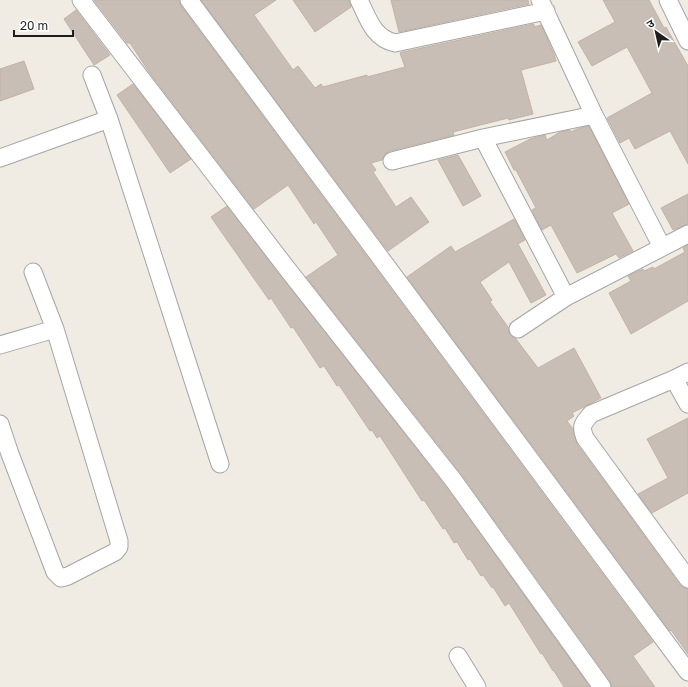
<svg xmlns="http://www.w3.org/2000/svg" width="688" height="687" viewBox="0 0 688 687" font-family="'Golos Text','Noto Sans Devanagari',sans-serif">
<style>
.building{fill:#c8beb6;stroke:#c2b3a4}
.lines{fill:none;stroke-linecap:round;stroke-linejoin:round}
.minor-casing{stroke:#a5a5a5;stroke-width:19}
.minor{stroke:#fff;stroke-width:17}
</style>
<rect width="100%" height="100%" fill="#f0ece3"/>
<path class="building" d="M94 0H179L181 6 653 642 633 656 655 687H612L610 681 462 475 306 277 338 255 316 222 314 224 288 185 254 209 149 72 130 43H127Z
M201 0H276L254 15 293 70 298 66 315 88 321 84 323 87 367 75V77L405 67 400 53 403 52 534 24V27L541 25 554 54 556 61 521 70 533 114 509 120 508 118 453 132 454 135 390 151 385 154 382 160 371 163 376 170 373 172 396 207 411 197 429 222 388 251Z
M293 0H349L351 7 315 32Z
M391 0H528L529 4 399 32Z
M603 0H649L664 28 666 27 688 66V164L670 131 635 149 629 138 620 143 607 118 652 93 627 47 592 66 578 42 615 22Z
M76 10 110 55 94 65 64 19Z
M24 61 34 89 0 101V69Z
M133 84 191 159 170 173 117 95Z
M589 126 629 204 612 213 633 251 619 258 616 254 577 273 551 225 542 230 532 210 536 208 516 170H514L505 152 530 139 545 135 547 140 560 132 570 130 571 132 577 129Z
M458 155 481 196 463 206 438 160Z
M688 194V224L673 230 661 208Z
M227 206 446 487 590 687H564L554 671H553L542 653 541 654 509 603 505 606 493 587 492 588 483 575 481 576 470 559 468 560 457 542 454 543 445 528 443 529 424 500 422 501 380 436 377 438 372 430 370 431 339 385 337 386 324 366 320 368 293 327 291 328 271 298 269 300 211 217Z
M514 219 525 240 518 244 546 295 531 303 509 262 480 282 492 300 490 302 508 327 510 335 516 339 538 368 574 348 601 398 572 413 574 416 567 421 573 429 577 444 680 585 684 588 688 589V654L671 630 670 631 407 277 451 246 455 252Z
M688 245V301L631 334 609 293 631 281 628 276 643 269 644 271 653 267 654 269 685 252 683 248Z
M688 418V493L652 513 638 494 668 478 647 439Z"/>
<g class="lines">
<g class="minor-casing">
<path id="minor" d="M81 0 285 266 454 481 602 687
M189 0 688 672
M359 0C368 18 373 38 395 43L546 11
M540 0 594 115 662 247
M668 0 688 41
M92 75 109 119 220 464
M483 138 566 297
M0 158 109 119
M392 161 483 138 594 115
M518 329 566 297 688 234
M0 345 55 329
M688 372 674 379 688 404
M674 379 591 414C583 424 580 425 585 438L688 579
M0 424 10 454 55 572 61 578 68 576 115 552 119 547V541L55 329 33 272
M458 656 477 687"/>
</g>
<use href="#minor" class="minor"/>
</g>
<g transform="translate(656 32) rotate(326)" stroke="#ffffff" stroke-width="3" paint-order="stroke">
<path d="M0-3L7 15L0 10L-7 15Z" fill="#1e1e1e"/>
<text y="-6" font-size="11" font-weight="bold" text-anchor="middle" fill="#1e1e1e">उ</text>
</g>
<path d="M14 30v6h59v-6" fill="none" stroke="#1e1e1e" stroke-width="2"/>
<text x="20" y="30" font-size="12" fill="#1e1e1e" stroke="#ffffff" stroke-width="3" paint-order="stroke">20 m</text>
</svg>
